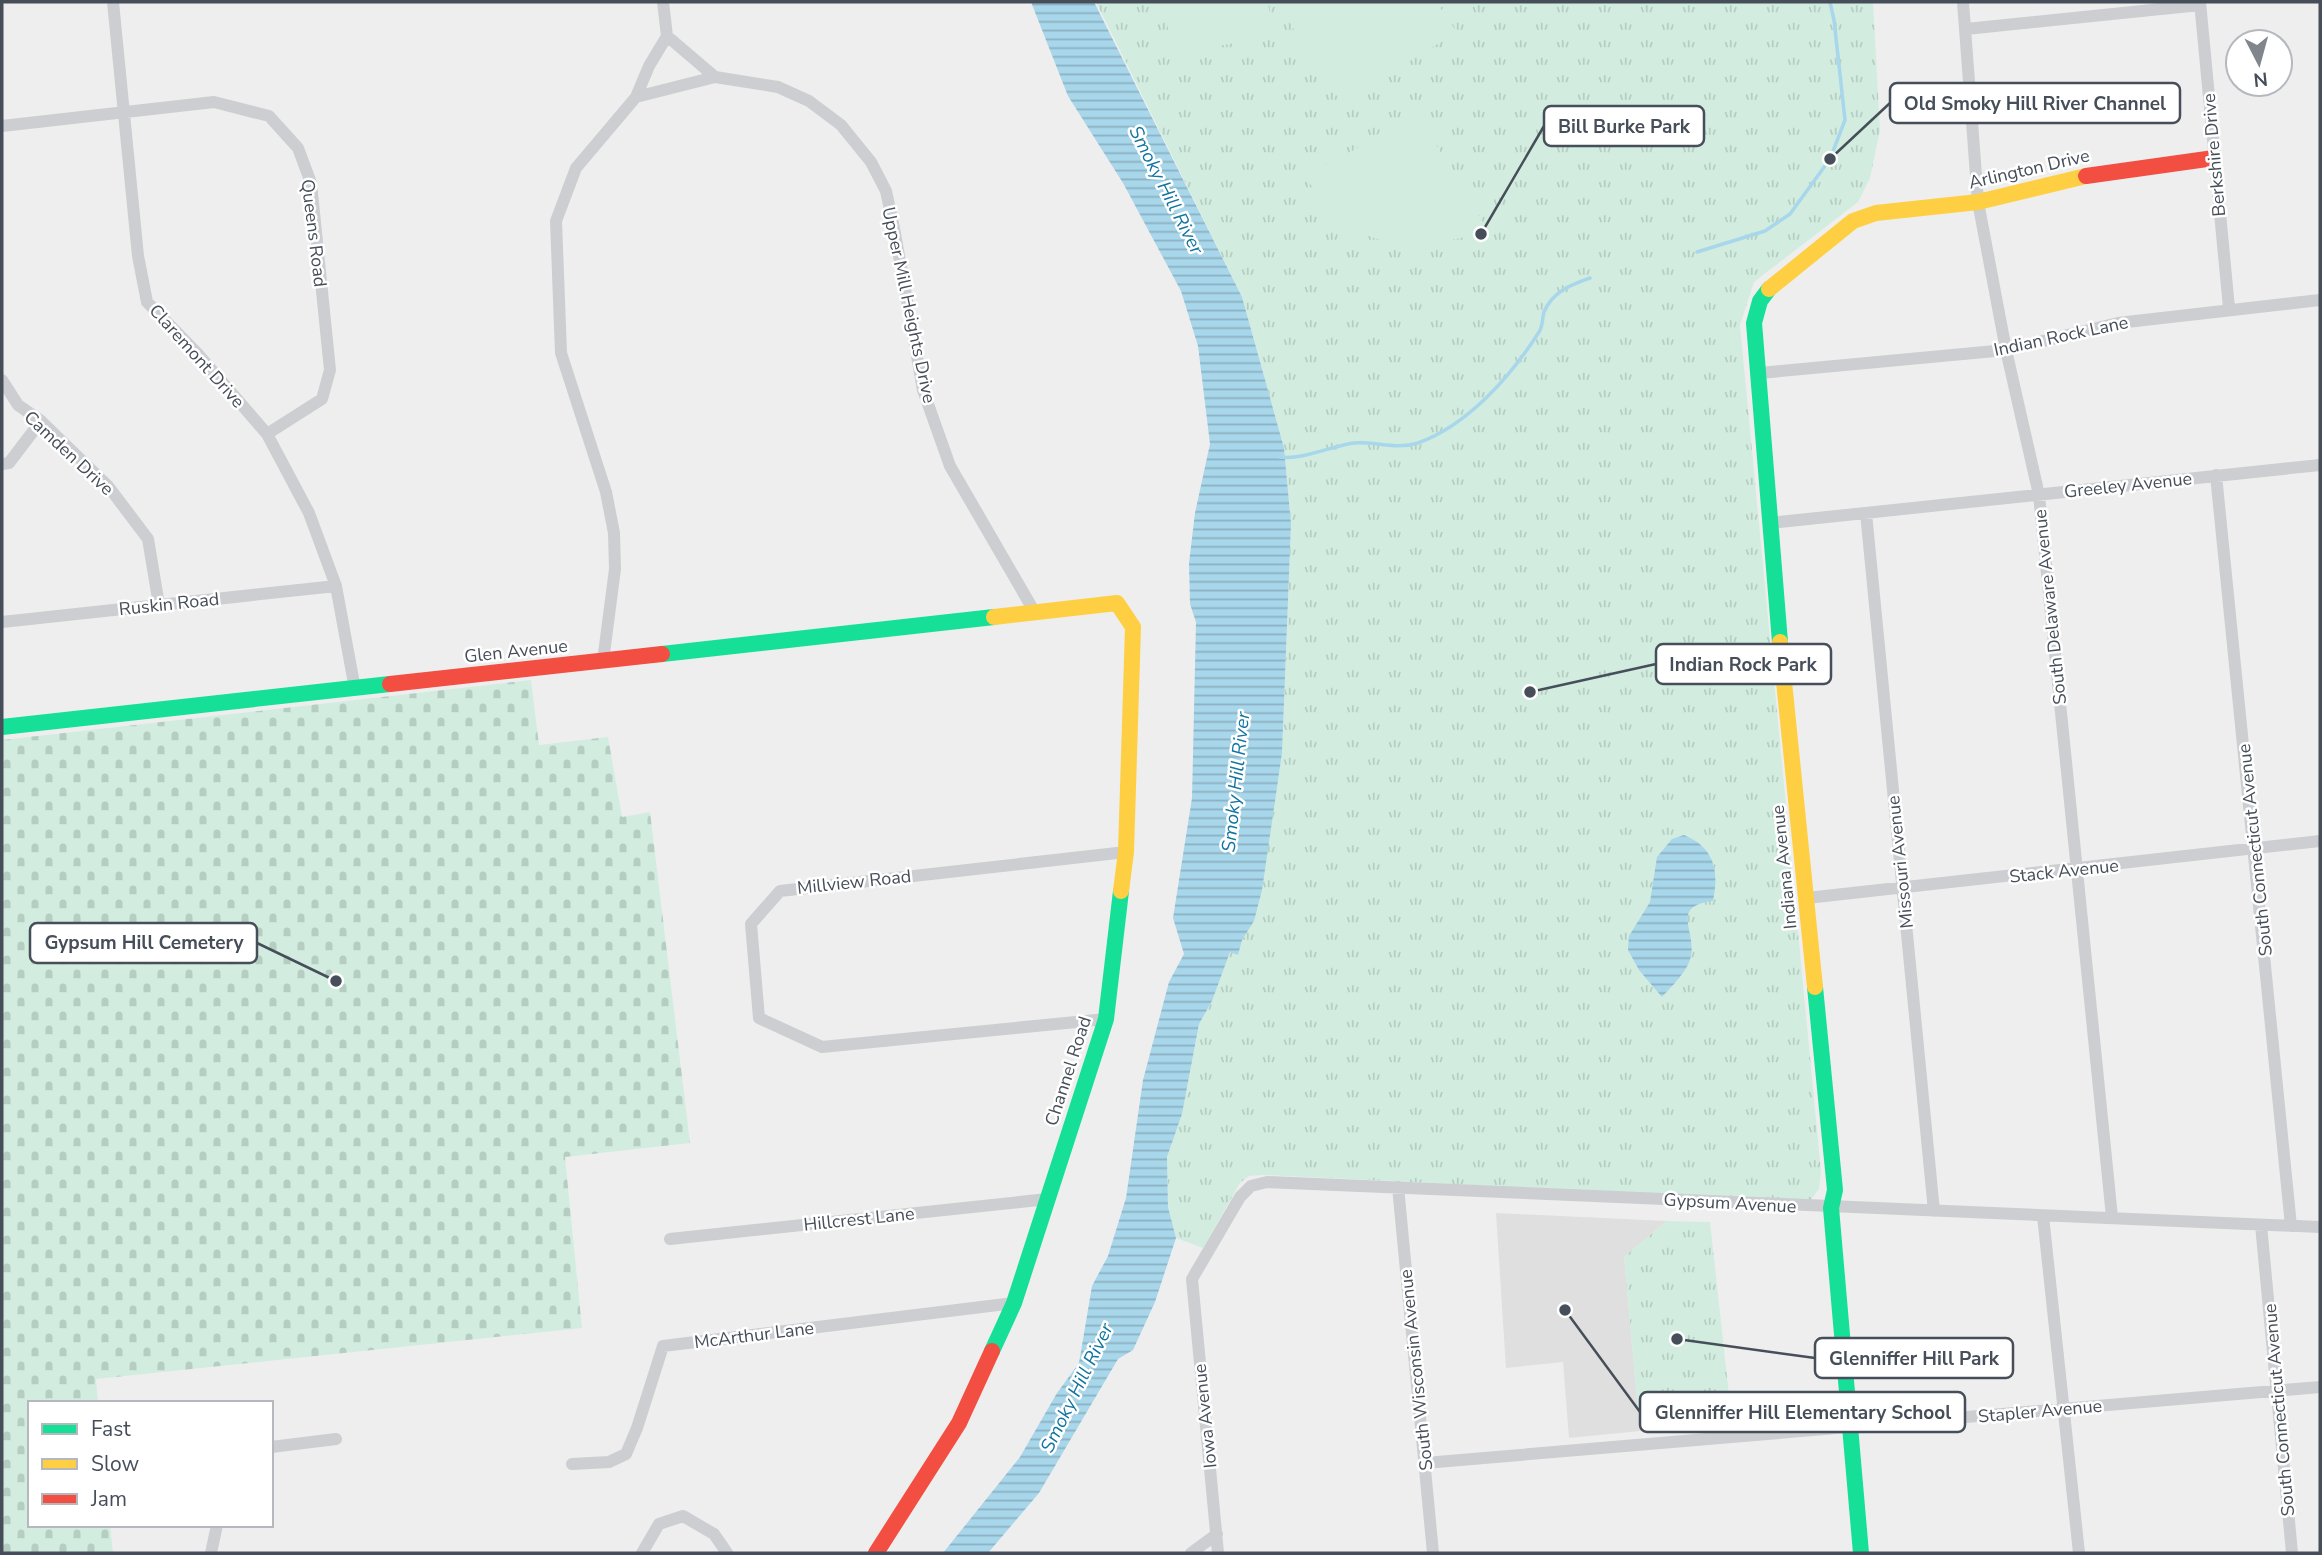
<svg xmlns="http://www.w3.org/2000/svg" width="2322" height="1555" viewBox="0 0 2322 1555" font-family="'Nunito Sans',sans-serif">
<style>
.education{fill:#e0dfdf}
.cemetery{fill:url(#cemetery-stones)}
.park{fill:url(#park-tufts)}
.pitch{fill:#d2ede0}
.water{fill:url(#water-rules)}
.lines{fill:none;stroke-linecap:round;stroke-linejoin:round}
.stream{stroke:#a8d6ea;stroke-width:3.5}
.street{stroke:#ccced1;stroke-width:12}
.fast{stroke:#16e098;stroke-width:16}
.slow{stroke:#ffcf43;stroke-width:16}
.jam{stroke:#f24e42;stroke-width:16}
.labels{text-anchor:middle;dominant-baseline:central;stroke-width:5;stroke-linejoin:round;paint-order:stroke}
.street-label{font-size:18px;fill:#464e59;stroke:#fff}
.water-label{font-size:19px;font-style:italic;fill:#1174a1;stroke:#fff}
.leader{fill:none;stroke:#464e59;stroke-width:2.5}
.callout-dot{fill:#464e59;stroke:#fff;stroke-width:2.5}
.callout{fill:#fff;stroke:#464e59;stroke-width:2.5}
.callout-label{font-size:19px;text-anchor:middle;font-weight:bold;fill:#464e59}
</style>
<defs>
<pattern id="cemetery-stones" width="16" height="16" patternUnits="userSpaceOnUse" patternTransform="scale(1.75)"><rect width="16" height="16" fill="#d2ede0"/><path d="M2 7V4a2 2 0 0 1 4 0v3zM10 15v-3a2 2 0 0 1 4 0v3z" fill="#b6cdc2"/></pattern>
<pattern id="park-tufts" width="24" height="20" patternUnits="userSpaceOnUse" patternTransform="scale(1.75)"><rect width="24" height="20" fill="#d2ede0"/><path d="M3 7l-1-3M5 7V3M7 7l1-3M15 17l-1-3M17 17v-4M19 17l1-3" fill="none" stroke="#b6cdc2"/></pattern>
<pattern id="water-rules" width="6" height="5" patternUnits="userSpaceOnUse" patternTransform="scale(1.75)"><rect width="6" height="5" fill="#a8d6ea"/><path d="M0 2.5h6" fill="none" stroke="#8bb0c1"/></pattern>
</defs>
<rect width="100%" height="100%" fill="#eee"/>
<path class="education" d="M1496 1213 1667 1221 1624 1257 1640 1431 1569 1438 1563 1362 1506 1368Z"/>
<path class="cemetery" d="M531 680 539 745 608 737 622 817 650 812 690 1143 565 1157 582 1328 96 1379 98 1403H30V1525H110L113 1553H2V740Z"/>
<path class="park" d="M1096 2H1873L1880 130 1870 178 1858 202 1754 282 1740 325 1821 1172 1819 1189 1810 1201 1263 1175 1249 1176 1240 1183 1203 1248 1176 1238 1168 1207 1167 1157 1182 1114 1199 1024 1212 1001 1230 952 1254 921 1282 753 1291 524 1284 448 1242 297Z
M1667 1221 1710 1222 1732 1422 1640 1431 1624 1257Z"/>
<path class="pitch" d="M1164 2H1268L1273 37 1172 53Z
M1277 2H1436L1457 32 1348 99 1335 95Z
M1405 116 1420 118 1489 232C1431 245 1379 256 1330 212 1320 203 1313 187 1305 176L1354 150Z"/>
<path class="water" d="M1031 2H1094L1242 297 1284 448 1291 524 1282 753 1262 890 1254 921 1242 940 1238 955 1230 952 1212 1001 1199 1024 1182 1114 1167 1157 1168 1207 1176 1238 1155 1302 1133 1350 1118 1359 1039 1493 988 1553H943L1020 1457 1057 1393 1079 1363 1092 1286 1108 1256 1126 1198 1143 1080 1169 982 1184 954 1173 918 1192 798 1196 622 1190 604 1189 563 1195 513 1210 444 1198 346 1181 291 1123 183 1068 96Z
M1684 835C1715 848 1719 871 1713 901 1670 906 1696 930 1691 956 1688 971 1672 986 1662 997L1639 970 1628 950 1629 936 1650 902 1657 857 1672 839Z"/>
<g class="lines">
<path class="stream" d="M1697 252 1765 231 1790 214 1830 159 1845 120 1834 20 1830 2
M1280 457C1303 460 1331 446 1354 443 1375 441 1396 450 1418 443 1468 425 1511 376 1539 332 1543 326 1542 319 1544 312 1553 291 1571 285 1590 278"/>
<path class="street" d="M113 2 138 256 147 302 197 353 267 434 309 513 336 586 355 689
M663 2 667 36
M1963 2 1978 202 2006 350 2039 495 2112 1217
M2200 2 2229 308
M1966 29 2200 5
M636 97 649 66 667 36 715 77
M2 126 214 102 269 116 298 148 311 183 330 370 322 399 267 434
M1760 373 2006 350 2118 323 2320 300
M2 380 18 405 41 421 108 486 148 539 159 605
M2 464 9 463 41 421
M2216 475 2291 1226
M1866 513 1934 1211
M1770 523 2320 465
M2 622 336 586
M603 661 615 569 614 533 606 492 561 353 556 221 576 168 636 97 715 77 778 87 809 101 841 125 871 162 886 191 894 228 923 390 950 466 1034 611
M1807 898 2320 841
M1106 1019 822 1047 759 1018 751 924 780 891 1126 852
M1398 1187 1433 1553
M2043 1216 2079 1553
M2261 1225 2292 1553
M670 1239 1048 1199
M271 1447 336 1439
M1425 1463 2320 1387
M572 1464 609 1462 626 1454 637 1428 663 1346 1014 1303
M211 1553 217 1525
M642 1553 659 1524 683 1516 714 1534 727 1553
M1191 1553 1217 1534
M1218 1553 1192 1279 1240 1197 1251 1186 1267 1182 2320 1227"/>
<path class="fast" d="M1769 289 1760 301 1754 323 1780 642
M662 654 994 617
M2 727 390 684
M1815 987 1835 1190 1831 1208 1861 1553
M992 1351 1014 1303 1106 1019 1121 891"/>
<path class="slow" d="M1769 289 1853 221 1876 213 1978 202 2086 176
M994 617 1117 603 1133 627 1126 852 1121 891
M1780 642 1815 987"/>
<path class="jam" d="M2086 176 2214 158
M390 684 662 654
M876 1553 959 1423 992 1351"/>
</g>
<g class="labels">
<g class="street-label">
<text transform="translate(2214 155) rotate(-95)">Berkshire Drive</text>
<text transform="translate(2029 169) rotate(-13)">Arlington Drive</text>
<text transform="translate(314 233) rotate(83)">Queens Road</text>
<text transform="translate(909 305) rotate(78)">Upper Mill Heights Drive</text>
<text transform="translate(2061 336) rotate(-12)">Indian Rock Lane</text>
<text transform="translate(197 356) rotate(48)">Claremont Drive</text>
<text transform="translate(69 453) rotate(43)">Camden Drive</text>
<text transform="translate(2128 485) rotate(-6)">Greeley Avenue</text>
<text transform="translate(169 604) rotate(-6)">Ruskin Road</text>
<text transform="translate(2050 607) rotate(-96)">South Delaware Avenue</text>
<text transform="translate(516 651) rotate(-6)">Glen Avenue</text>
<text transform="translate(2255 850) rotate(-96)">South Connecticut Avenue</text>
<text transform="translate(1900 862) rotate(-96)">Missouri Avenue</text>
<text transform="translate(1784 867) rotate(-96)">Indiana Avenue</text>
<text transform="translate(2064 871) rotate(-6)">Stack Avenue</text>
<text transform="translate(854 882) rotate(-6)">Millview Road</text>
<text transform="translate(1068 1071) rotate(-72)">Channel Road</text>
<text transform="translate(1730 1203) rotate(3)">Gypsum Avenue</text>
<text transform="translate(859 1219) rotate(-6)">Hillcrest Lane</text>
<text transform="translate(754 1335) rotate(-7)">McArthur Lane</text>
<text transform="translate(1416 1370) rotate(-96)">South Wisconsin Avenue</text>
<text transform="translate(2279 1410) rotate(-95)">South Connecticut Avenue</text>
<text transform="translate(2040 1411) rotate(-5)">Stapler Avenue</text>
<text transform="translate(1205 1416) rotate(-96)">Iowa Avenue</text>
</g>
<g class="water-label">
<text transform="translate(1166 190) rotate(63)">Smoky Hill River</text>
<text transform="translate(1236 782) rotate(-84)">Smoky Hill River</text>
<text transform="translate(1077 1388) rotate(-64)">Smoky Hill River</text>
</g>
</g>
<path class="leader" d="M1830 159L1890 103M1481 234L1544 126M1530 692L1656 664M336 981L257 943M1677 1339L1815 1358M1565 1310L1640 1412"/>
<g class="callout-dot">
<circle cx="1830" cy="159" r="7"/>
<circle cx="1481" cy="234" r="7"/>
<circle cx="1530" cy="692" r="7"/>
<circle cx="336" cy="981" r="7"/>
<circle cx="1677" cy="1339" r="7"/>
<circle cx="1565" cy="1310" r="7"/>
</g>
<g class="callout">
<rect x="1890" y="83" width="290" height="40" rx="7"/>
<rect x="1544" y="106" width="160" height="40" rx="7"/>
<rect x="1656" y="644" width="175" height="40" rx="7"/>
<rect x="30" y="923" width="227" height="40" rx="7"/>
<rect x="1815" y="1338" width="198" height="40" rx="7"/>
<rect x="1640" y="1392" width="325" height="40" rx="7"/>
</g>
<g class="callout-label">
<text x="2035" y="110">Old Smoky Hill River Channel</text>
<text x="1624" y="133">Bill Burke Park</text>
<text x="1743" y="671">Indian Rock Park</text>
<text x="144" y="949">Gypsum Hill Cemetery</text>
<text x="1914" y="1365">Glenniffer Hill Park</text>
<text x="1803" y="1419">Glenniffer Hill Elementary School</text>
</g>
<rect width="2322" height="1555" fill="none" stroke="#464e59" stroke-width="7"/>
<rect x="28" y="1401" width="245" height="126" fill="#ffffff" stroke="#b5b8bd" stroke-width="2"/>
<rect x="42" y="1424" width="35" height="10" fill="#16e098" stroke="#b5b8bd" stroke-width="2"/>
<text x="91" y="1436" font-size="21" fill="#464e59">Fast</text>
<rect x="42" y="1459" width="35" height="10" fill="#ffcf43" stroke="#b5b8bd" stroke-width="2"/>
<text x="91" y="1471" font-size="21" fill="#464e59">Slow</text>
<rect x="42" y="1494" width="35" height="10" fill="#f24e42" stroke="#b5b8bd" stroke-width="2"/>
<text x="91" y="1506" font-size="21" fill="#464e59">Jam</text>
<g transform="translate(2259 63) rotate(174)"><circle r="33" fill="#ffffff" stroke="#b5b8bd" stroke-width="2"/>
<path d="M0-5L12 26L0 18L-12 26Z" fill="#81868d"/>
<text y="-10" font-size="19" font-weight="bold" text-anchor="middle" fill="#464e59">N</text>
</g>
</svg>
